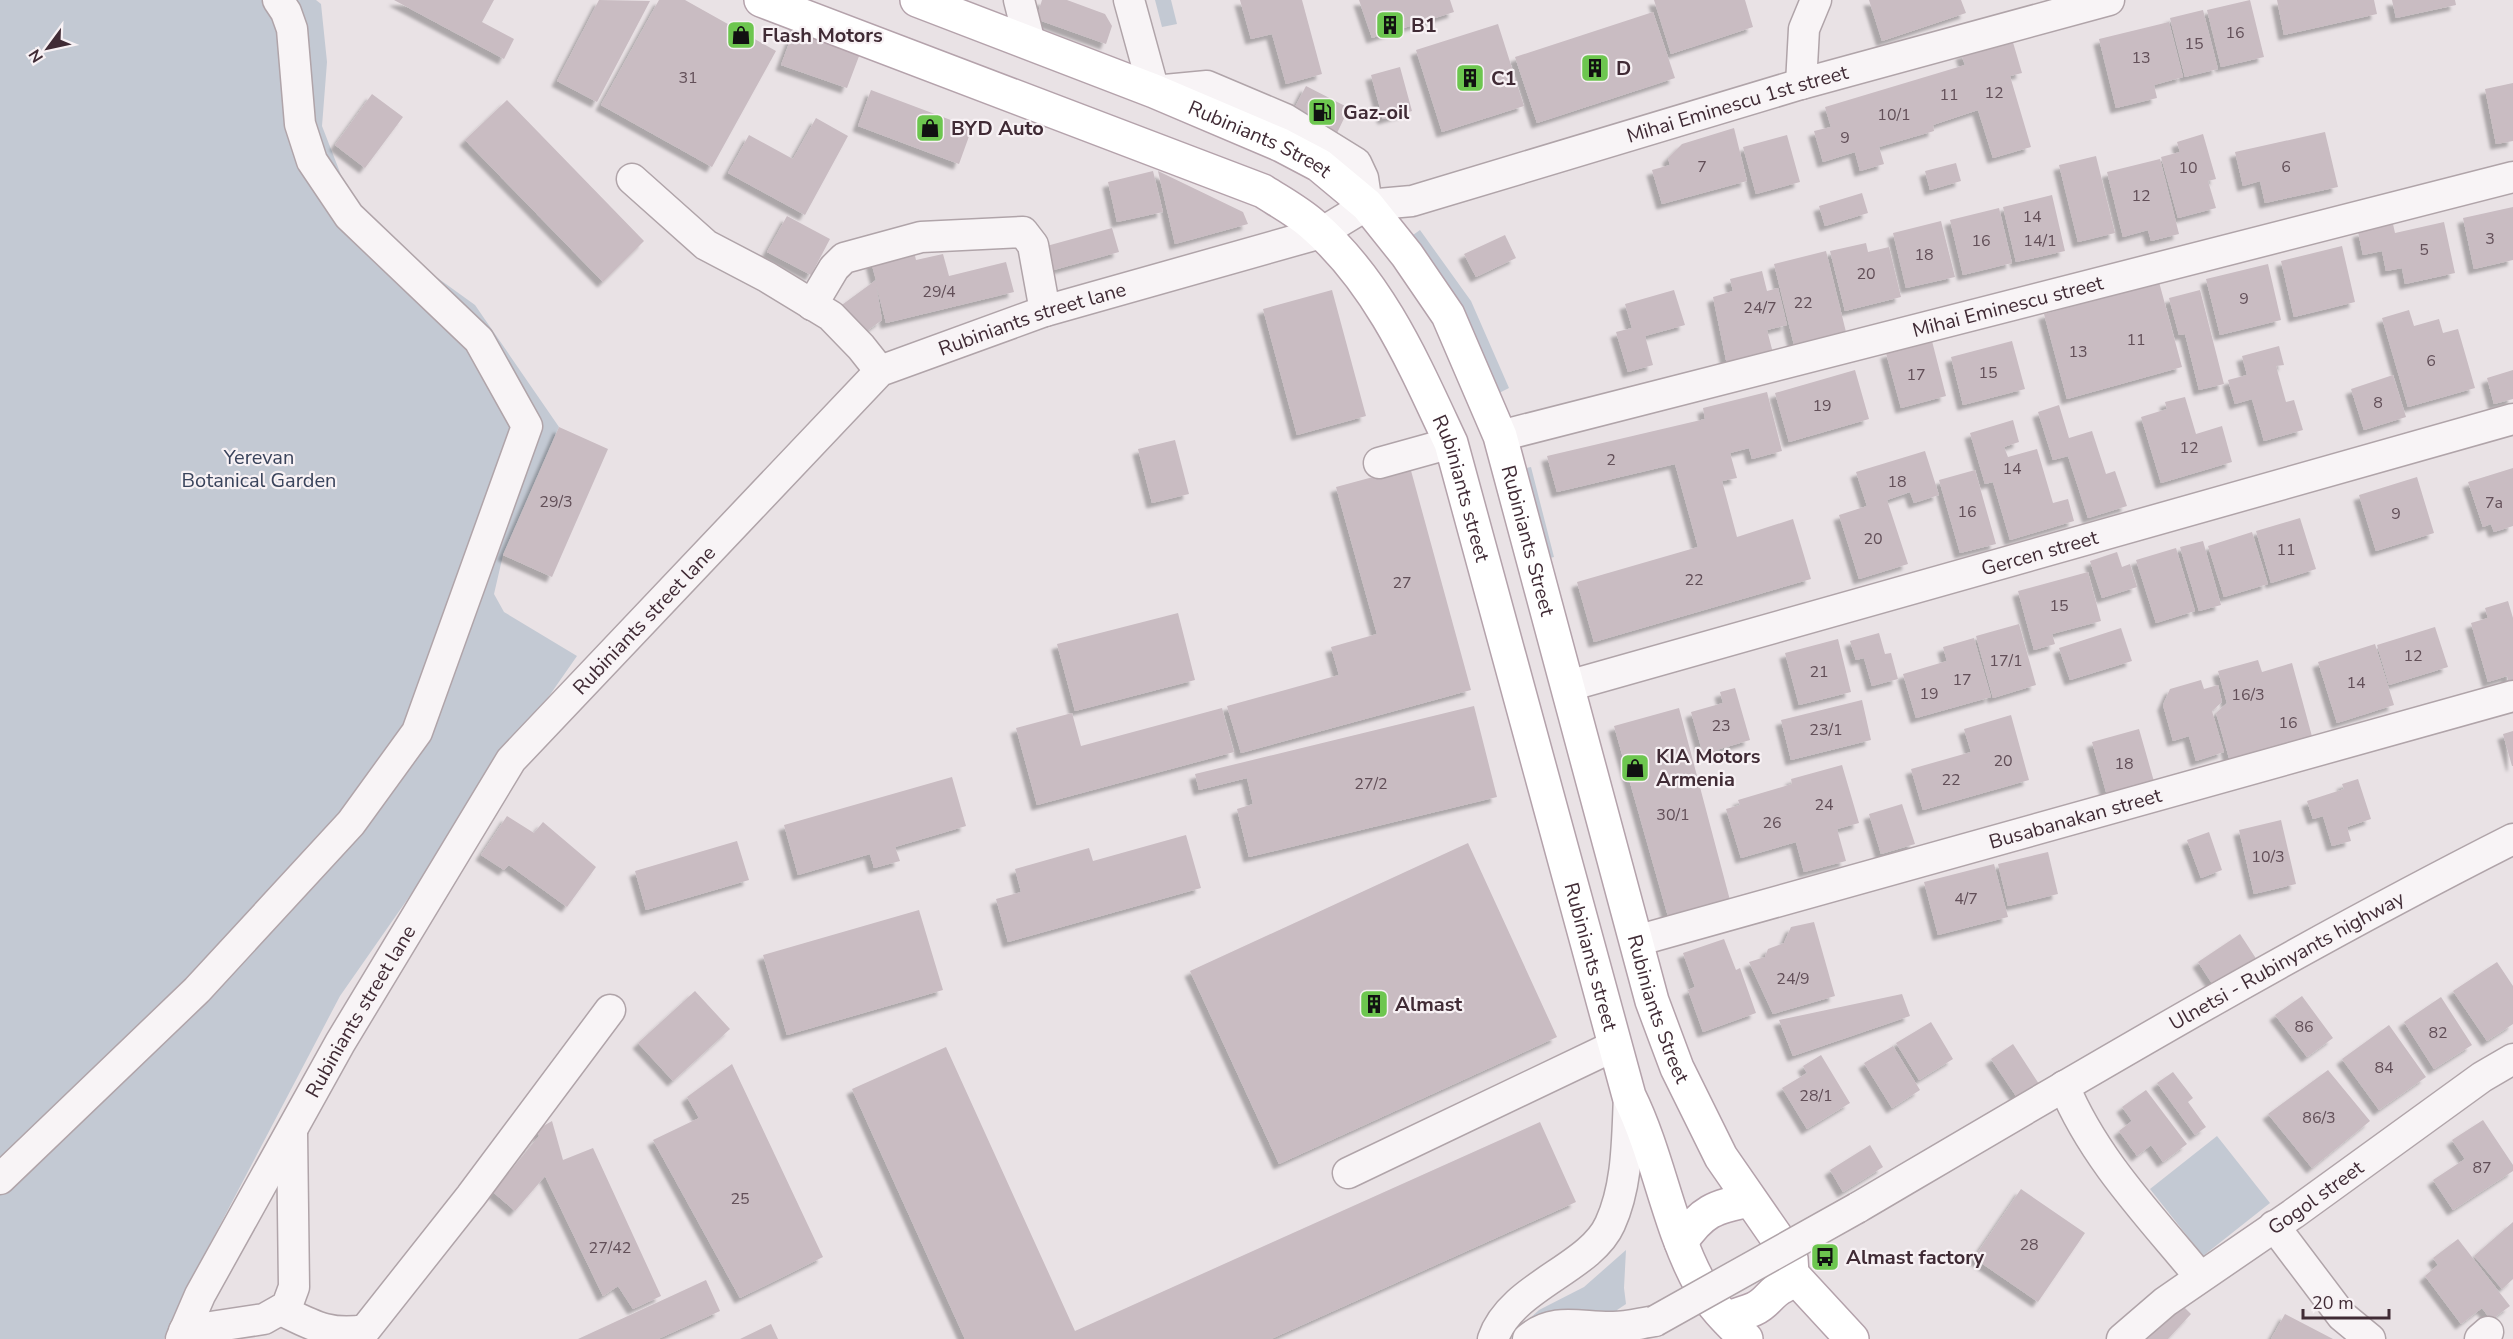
<svg xmlns="http://www.w3.org/2000/svg" width="2513" height="1339" viewBox="0 0 2513 1339" font-family="'Nunito Sans',sans-serif">
<style>
.green{fill:#c3c9d3}
.building{fill:#c9bcc2;filter:url(#shadow)}
.lines{fill:none;stroke-linecap:round;stroke-linejoin:round}
.minor-casing{stroke:#b0a4a9;stroke-width:33}
.major-casing{stroke:#b4a2ab;stroke-width:36}
.minor{stroke:#f8f4f6;stroke-width:30}
.major{stroke:#fff;stroke-width:33}
.minor-bridge-casing{stroke:#b0a4a9;stroke-width:33;stroke-linecap:butt}
.minor-bridge{stroke:#f8f4f6;stroke-width:30}
.labels{text-anchor:middle;dominant-baseline:central;stroke-width:4.5;stroke-linejoin:round;paint-order:stroke}
.number-label{font-size:16px;fill:#624f58}
.poi-label{font-size:20px;font-weight:bold;fill:#402b35;stroke:#f7f1f4;text-anchor:start}
.street-label{font-size:20px;fill:#402b35;stroke:#f7f1f4}
.park-label{font-size:20px;fill:#39435b;stroke:#f7f1f4}
</style>
<defs>
<filter id="shadow"><feDropShadow dx="-5.5" dy="5.5" stdDeviation="1.5" flood-color="#0004"/></filter>
</defs>
<rect width="100%" height="100%" fill="#e9e2e5"/>
<path class="green" d="M0 0H316L321 4 327 62 322 126 348 193 414 261 475 305 559 427 503 555 494 594 504 612 577 656 340 996 210 1244 164 1339H0Z
M1155 0H1171L1177 24 1162 27Z
M1420 230 1471 301 1509 388 1495 395 1406 240Z
M1531 467 1554 557 1541 560 1518 470Z
M2217 1136 2270 1203 2203 1256 2150 1189Z
M1626 1250 1624 1288 1626 1304 1617 1310 1619 1314 1517 1330 1539 1310 1584 1287Z"/>
<path class="building" d="M394 0H494L482 22 514 39 504 59Z
M599 0 650 1 597 102 557 81Z
M659 0H685L776 51 712 167 601 105Z
M1042 0H1067L1105 14 1112 26 1106 44 1036 19Z
M1240 0H1302L1322 74 1286 84 1272 34 1251 39Z
M1359 0H1450L1454 12 1372 38Z
M1654 0H1745L1753 27 1671 54Z
M1869 0H1961L1966 13 1882 41Z
M2250 0 2264 57 2221 67 2207 10Z
M2277 0H2374L2377 14 2284 35Z
M2392 0H2455L2456 5 2396 18Z
M2203 10 2218 69 2185 77 2170 18Z
M1653 12 1675 78 1537 123 1515 57Z
M798 19 864 43 847 88 781 65Z
M2169 22 2183 77 2154 85 2157 98 2116 108 2099 39Z
M1498 24 1524 106 1442 132 1416 50Z
M2012 39 2022 73 2010 76 2031 147 1993 158 1978 110 1933 125 1934 131 1879 147 1884 164 1860 171 1855 152 1823 162 1814 131 1831 127 1825 107 1965 65 1961 54Z
M1400 67 1412 111 1383 119 1371 75Z
M2513 83V141L2496 144 2485 89Z
M1306 86 1349 108 1337 133 1293 111Z
M871 90 972 128 959 164 858 126Z
M372 94 403 117 365 168 335 145Z
M507 100 644 241 603 282 465 140Z
M816 118 848 136 805 215 728 173 749 135 793 159Z
M1734 128 1747 181 1662 204 1652 170 1670 165 1668 158 1682 144Z
M2325 132 2338 187 2265 203 2260 181 2243 186 2235 152Z
M2203 134 2216 179 2208 181 2216 208 2178 218 2161 157 2180 152 2177 142Z
M1787 135 1800 182 1756 194 1743 147Z
M2096 156 2115 233 2078 242 2059 165Z
M2160 159 2179 234 2151 241 2148 230 2123 237 2107 172Z
M1956 163 1961 181 1930 190 1925 171Z
M1153 171 1163 212 1117 222 1108 182Z
M1158 171 1243 212 1248 224 1175 244Z
M1862 193 1868 213 1825 226 1819 206Z
M2052 195 2065 251 2016 262 2003 207Z
M2513 207V260L2474 269 2463 218Z
M1999 208 2012 263 1963 275 1950 220Z
M787 216 830 239 811 275 767 252Z
M1941 221 1955 277 1906 288 1893 233Z
M2444 222 2455 273 2405 284 2402 268 2386 271 2382 251 2363 255 2358 232 2393 224 2395 233Z
M1112 228 1119 252 1050 271 1043 247Z
M1505 235 1516 258 1476 277 1464 254Z
M912 243 916 260 943 254 949 276 1006 262 1014 292 886 323 876 284 882 320 860 336 835 310 876 280 869 254Z
M1866 243 1868 252 1889 247 1901 297 1845 311 1830 251Z
M2342 246 2355 302 2294 317 2281 261Z
M1826 251 1846 332 1794 345 1774 264Z
M2268 264 2281 320 2220 335 2206 279Z
M1762 271 1767 291 1778 288 1787 325 1767 330 1773 353 1727 365 1713 297 1733 291 1730 279Z
M2159 282 2182 367 2067 399 2044 314Z
M1332 290 1366 416 1297 435 1263 309Z
M1674 290 1685 325 1645 336 1653 365 1628 372 1616 332 1632 328 1625 304Z
M2200 290 2224 384 2199 390 2185 334 2179 335 2169 298Z
M2409 310 2414 326 2439 319 2443 333 2458 329 2475 388 2408 407 2382 318Z
M1932 341 1946 396 1901 408 1886 353Z
M2012 341 2025 389 1963 405 1951 357Z
M2279 346 2284 365 2276 366 2286 402 2294 400 2303 430 2264 441 2252 399 2235 404 2228 380 2247 375 2242 356Z
M1855 370 1869 419 1789 442 1775 393Z
M2513 370V399L2494 404 2487 378Z
M2393 375 2406 417 2364 430 2351 389Z
M1767 392 1782 451 1752 459 1749 448 1730 453 1737 478 1722 481 1737 537 1793 519 1811 579 1594 642 1577 582 1698 547 1675 464 1557 492 1547 456 1705 419 1703 408Z
M2185 397 2196 434 2222 426 2232 462 2161 483 2141 417 2167 409 2165 402Z
M2059 405 2069 438 2092 431 2106 474 2115 471 2127 506 2088 518 2068 456 2053 460 2038 412Z
M2013 420 2019 442 2004 447 2008 457 2037 449 2053 503 2068 499 2074 521 2010 540 1993 482 1985 484 1970 433Z
M559 427 608 449 552 577 503 555Z
M1175 440 1189 494 1152 503 1138 449Z
M1925 451 1939 495 1914 503 1910 492 1887 500 1908 564 1859 579 1839 515 1867 506 1856 472Z
M1410 467 1471 690 1241 753 1227 706 1339 675 1331 647 1377 634 1336 487Z
M2513 468V526L2494 532 2491 524 2483 527 2468 482Z
M1975 470 1996 544 1960 553 1939 480Z
M2417 477 2434 533 2376 551 2359 495Z
M2300 518 2316 569 2271 583 2256 531Z
M2252 532 2268 584 2224 597 2208 546Z
M2203 541 2221 605 2199 611 2180 547Z
M2176 548 2195 611 2156 623 2136 560Z
M2117 552 2122 567 2130 564 2137 587 2102 598 2090 561Z
M2088 572 2101 621 2052 634 2055 644 2034 650 2018 591Z
M2508 601 2513 618V683L2509 684 2507 676 2488 682 2471 623 2488 618 2485 608Z
M1178 613 1195 680 1075 711 1057 644Z
M2019 624 2036 685 1993 698 1976 636Z
M2435 627 2448 667 2389 685 2377 645Z
M2121 628 2132 661 2070 680 2059 648Z
M1879 633 1885 654 1891 653 1898 679 1872 686 1864 658 1856 660 1850 641Z
M1974 638 1991 697 1916 718 1903 674 1947 661 1943 647Z
M1838 639 1851 692 1799 705 1785 653Z
M2375 644 2394 705 2337 723 2318 662Z
M2258 660 2262 672 2292 663 2313 740 2233 772 2216 713 2227 703 2218 671Z
M2201 680 2204 689 2218 685 2222 702 2212 711 2224 752 2196 761 2189 736 2173 741 2163 705 2170 689Z
M1735 688 1750 740 1703 754 1691 712 1723 703 1720 692Z
M1862 700 1871 740 1791 760 1781 720Z
M1474 706 1497 797 1249 857 1237 809 1253 804 1247 778 1199 790 1195 774Z
M1222 708 1234 752 1037 805 1016 728 1072 713 1081 746Z
M1679 708 1731 904 1669 920 1614 726Z
M2011 715 2029 780 1923 810 1911 769 1971 752 1964 729Z
M2139 729 2155 785 2108 799 2092 742Z
M2513 731V766H2512L2503 734Z
M1842 765 1859 823 1837 829 1846 861 1804 872 1796 842 1741 858 1726 809 1740 805 1738 800 1792 784 1791 779Z
M952 777 966 826 895 847 900 861 874 868 870 854 798 875 784 825Z
M2358 779 2371 819 2347 827 2351 841 2332 846 2323 816 2313 819 2307 801 2344 789 2342 784Z
M1902 804 1915 844 1881 854 1869 814Z
M507 816 534 833 543 822 596 867 567 907 509 865 504 870 481 855Z
M2281 820 2296 884 2254 894 2239 830Z
M2209 832 2222 870 2201 878 2187 840Z
M1186 835 1201 888 1008 942 996 899 1021 892 1015 869 1089 848 1093 861Z
M737 841 749 880 646 910 635 871Z
M1468 843 1557 1037 1279 1164 1190 971Z
M2048 852 2058 894 2008 906 1998 864Z
M1994 864 2008 917 1938 935 1924 882Z
M919 910 943 990 787 1035 763 955Z
M1814 922 1835 996 1773 1014 1749 962 1765 957 1768 949 1784 943 1791 927Z
M2240 934 2257 960 2215 988 2198 962Z
M1724 939 1736 970 1740 968 1756 1013 1703 1032 1688 990 1695 987 1683 953Z
M2497 962 2513 986V1024L2487 1041 2453 991Z
M695 991 730 1029 673 1081 638 1043Z
M1902 994 1910 1016 1793 1056 1779 1020Z
M2302 996 2333 1038 2307 1057 2275 1015Z
M2441 997 2472 1045 2434 1069 2404 1022Z
M1931 1022 1953 1059 1919 1080 1896 1043Z
M2389 1025 2426 1077 2379 1110 2342 1059Z
M2013 1044 2039 1084 2018 1099 1991 1059Z
M1893 1046 1920 1090 1892 1108 1864 1063Z
M946 1047 1075 1331 1540 1122 1576 1202 1271 1339H965L852 1089Z
M1821 1055 1850 1103 1807 1129 1782 1088 1807 1073 1803 1066Z
M732 1064 823 1257 740 1298 653 1140 699 1118 687 1097Z
M2328 1070 2370 1121 2312 1168 2268 1114Z
M2173 1072 2193 1098 2188 1102 2206 1127 2195 1135 2157 1083Z
M2146 1090 2187 1144 2163 1162 2151 1145 2137 1156 2119 1131 2132 1121 2122 1107Z
M2483 1120 2513 1165V1171L2453 1210 2433 1180 2465 1159 2452 1140Z
M552 1121 563 1160 593 1148 661 1296 633 1309 618 1286 603 1296 545 1176 515 1211 493 1192 539 1136 538 1129Z
M1870 1145 1883 1167 1843 1192 1830 1170Z
M2021 1189 2085 1233 2038 1302 1974 1258Z
M2513 1222V1279L2502 1289 2474 1256Z
M2458 1239 2510 1306 2491 1320 2482 1308 2461 1324 2425 1276 2438 1265 2433 1258Z
M706 1280 720 1311 658 1339H578Z
M2178 1301 2191 1314 2168 1339H2145Z
M2285 1314 2333 1339H2271Z
M771 1324 778 1339H740Z"/>
<g class="lines">
<g class="minor-casing">
<g id="minor">
<path d="M1019 0 1030 43"/>
<path d="M1129 0 1154 91 1207 86 1285 119 1356 163 1363 178 1367 205"/>
<path d="M1801 84 1804 29 1816 0"/>
<path d="M632 179 706 245 767 277 831 316 861 347 880 371"/>
<path d="M812 305 834 268 844 258 921 237 1023 232 1033 245 1045 311"/>
<path id="s1" d="M1500 436 2513 177"/>
<path d="M1379 463 1451 443"/>
<path id="s2" d="M1568 686 2513 419"/>
<path id="s3" d="M1636 941 2513 696"/>
<path d="M2064 1086C2094 1159 2151 1217 2200 1277"/>
<path d="M1348 1173 1616 1045"/>
<path d="M0 1179 197 990 351 823 417 732 527 426 479 340 349 216 312 161 300 124 292 29 286 12 278 0"/>
<path id="s4" d="M1857 1208C2073 1081 2289 952 2513 839"/>
<path d="M2274 1226 2342 1316 2370 1339"/>
<path d="M281 1310C312 1325 329 1336 365 1330L471 1196 610 1010"/>
<path d="M184 1331 264 1319 287 1306 294 1287 292 1132"/>
<path id="s5" d="M181 1339 200 1295 340 1043 511 760 880 371 1045 311 1321 233 1367 205 1412 201 1801 84 2109 0"/>
<path d="M1493 1339C1511 1286 1590 1269 1610 1224 1628 1185 1627 1138 1629 1096"/>
<path d="M1528 1339C1554 1316 1582 1328 1613 1327 1627 1327 1641 1323 1655 1321"/>
<path id="s6" d="M2122 1339 2165 1302 2293 1214 2482 1077 2513 1059"/>
<path d="M2480 1339 2488 1332"/>
</g>
</g>
<g class="major-casing">
<g id="major">
<path id="s7" d="M761 0 1263 191C1280 202 1297 211 1312 224 1380 283 1414 364 1451 443L1629 1096C1659 1157 1668 1227 1701 1286 1712 1306 1730 1323 1746 1339"/>
<path id="s8" d="M917 0 1154 91 1281 145 1319 165 1367 205 1407 255 1448 315 1500 436 1652 1001 1677 1068 1721 1157 1791 1258 1792 1274 1852 1339"/>
<path d="M1681 1242C1702 1211 1714 1207 1750 1200"/>
<path d="M1727 1319C1735 1315 1745 1313 1754 1309 1768 1303 1770 1292 1784 1286V1273L1792 1274"/>
</g>
</g>
<use href="#minor" class="minor"/>
<use href="#major" class="major"/>
<g class="minor-bridge-casing">
<path id="minor-bridge" d="M1655 1321 1857 1208"/>
</g>
<use href="#minor-bridge" class="minor-bridge"/>
</g>
<defs>
<g id="building-square" transform="scale(1.5)"><rect x="-9" y="-9" width="18" height="18" rx="4" fill="#6dc64f" stroke="#f7f1f4"/><path d="M-4-6H4V6H1V3H-1V6H-4ZM-2.5-4.3h1.7v1.8h-1.7ZM.8-4.3h1.7v1.8H.8ZM-2.5-1h1.7V.8h-1.7ZM.8-1h1.7V.8H.8Z" fill="#111"/></g>
<g id="shop-square" transform="scale(1.5)"><rect x="-9" y="-9" width="18" height="18" rx="4" fill="#6dc64f" stroke="#f7f1f4"/><path d="M-5-2.5h2.3a2.7 3.5 0 0 1 5.4 0H5L5.5 6h-11ZM-1.5-2.5h3a1.5 2.3 0 0 0-3 0Z" fill="#111"/></g>
<g id="fuel-square" transform="scale(1.5)"><rect x="-9" y="-9" width="18" height="18" rx="4" fill="#6dc64f" stroke="#f7f1f4"/><path d="M-5.5-6h7V0h2V4h1.3V-2.5L3-4.5l.8-.8L6-3V5H2.5V1h-1V6h-7ZM-4.2-4.7v3.2H.2V-4.7Z" fill="#111"/></g>
<g id="bus-square" transform="scale(1.5)"><rect x="-9" y="-9" width="18" height="18" rx="4" fill="#6dc64f" stroke="#f7f1f4"/><path d="M-5-6H5V4H4V6H2V4H-2V6H-4V4H-5ZM-3.5-4V0h7V-4ZM-3.5 1.2v1.5H-2V1.2ZM2 1.2v1.5H3.5V1.2Z" fill="#111"/></g>
</defs>
<g fill-rule="evenodd">
<use href="#building-square" x="1390" y="25"/>
<use href="#shop-square" x="741" y="35"/>
<use href="#building-square" x="1595" y="68"/>
<use href="#building-square" x="1470" y="78"/>
<use href="#fuel-square" x="1322" y="112"/>
<use href="#shop-square" x="930" y="128"/>
<use href="#shop-square" x="1635" y="768"/>
<use href="#building-square" x="1374" y="1004"/>
<use href="#bus-square" x="1825" y="1257"/>
</g>
<g class="labels">
<g class="number-label">
<text x="2235" y="33">16</text>
<text x="2194" y="44">15</text>
<text x="2141" y="58">13</text>
<text x="688" y="78">31</text>
<text x="1994" y="93">12</text>
<text x="1949" y="95">11</text>
<text x="1894" y="115">10/1</text>
<text x="1845" y="138">9</text>
<text x="1702" y="167">7</text>
<text x="2286" y="167">6</text>
<text x="2188" y="168">10</text>
<text x="2141" y="196">12</text>
<text x="2032" y="217">14</text>
<text x="2490" y="239">3</text>
<text x="1981" y="241">16</text>
<text x="2040" y="241">14/1</text>
<text x="2424" y="250">5</text>
<text x="1924" y="255">18</text>
<text x="1866" y="274">20</text>
<text x="939" y="292">29/4</text>
<text x="2244" y="299">9</text>
<text x="1803" y="303">22</text>
<text x="1760" y="308">24/7</text>
<text x="2136" y="340">11</text>
<text x="2078" y="352">13</text>
<text x="2431" y="361">6</text>
<text x="1988" y="373">15</text>
<text x="1916" y="375">17</text>
<text x="2378" y="403">8</text>
<text x="1822" y="406">19</text>
<text x="2189" y="448">12</text>
<text x="1611" y="460">2</text>
<text x="2012" y="469">14</text>
<text x="1897" y="482">18</text>
<text x="556" y="502">29/3</text>
<text x="2494" y="503">7a</text>
<text x="1967" y="512">16</text>
<text x="2396" y="514">9</text>
<text x="1873" y="539">20</text>
<text x="2286" y="550">11</text>
<text x="1694" y="580">22</text>
<text x="1402" y="583">27</text>
<text x="2059" y="606">15</text>
<text x="2413" y="656">12</text>
<text x="2006" y="661">17/1</text>
<text x="1819" y="672">21</text>
<text x="1962" y="680">17</text>
<text x="2356" y="683">14</text>
<text x="1929" y="694">19</text>
<text x="2248" y="695">16/3</text>
<text x="2288" y="723">16</text>
<text x="1721" y="726">23</text>
<text x="1826" y="730">23/1</text>
<text x="2003" y="761">20</text>
<text x="2124" y="764">18</text>
<text x="1951" y="780">22</text>
<text x="1371" y="784">27/2</text>
<text x="1824" y="805">24</text>
<text x="1673" y="815">30/1</text>
<text x="1772" y="823">26</text>
<text x="2268" y="857">10/3</text>
<text x="1966" y="899">4/7</text>
<text x="1793" y="979">24/9</text>
<text x="2304" y="1027">86</text>
<text x="2438" y="1033">82</text>
<text x="2384" y="1068">84</text>
<text x="1816" y="1096">28/1</text>
<text x="2319" y="1118">86/3</text>
<text x="2482" y="1168">87</text>
<text x="740" y="1199">25</text>
<text x="2029" y="1245">28</text>
<text x="610" y="1248">27/42</text>
</g>
<g class="poi-label">
<text x="1411" y="25">B1</text>
<text x="762" y="35">Flash Motors</text>
<text x="1616" y="68">D</text>
<text x="1491" y="78">C1</text>
<text x="1343" y="112">Gaz-oil</text>
<text x="951" y="128">BYD Auto</text>
<text x="1656" y="756">KIA Motors<tspan x="1656" dy="23">Armenia</tspan></text>
<text x="1395" y="1004">Almast</text>
<text x="1846" y="1257">Almast factory</text>
</g>
<g class="street-label">
<text stroke="none"><textPath href="#s5" startOffset="2104">Mihai Eminescu 1st street</textPath></text>
<text stroke="none"><textPath href="#s8" startOffset="370">Rubiniants Street</textPath></text>
<text stroke="none"><textPath href="#s1" startOffset="524">Mihai Eminescu street</textPath></text>
<text stroke="none"><textPath href="#s5" startOffset="1364">Rubiniants street lane</textPath></text>
<text stroke="none"><textPath href="#s7" startOffset="904">Rubiniants street</textPath></text>
<text stroke="none"><textPath href="#s8" startOffset="874">Rubiniants Street</textPath></text>
<text stroke="none"><textPath href="#s2" startOffset="490">Gercen street</textPath></text>
<text stroke="none"><textPath href="#s5" startOffset="860">Rubiniants street lane</textPath></text>
<text stroke="none"><textPath href="#s3" startOffset="456">Busabanakan street</textPath></text>
<text stroke="none"><textPath href="#s7" startOffset="1390">Rubiniants street</textPath></text>
<text stroke="none"><textPath href="#s4" startOffset="496">Ulnetsi - Rubinyants highway</textPath></text>
<text stroke="none"><textPath href="#s8" startOffset="1360">Rubiniants Street</textPath></text>
<text stroke="none"><textPath href="#s5" startOffset="374">Rubiniants street lane</textPath></text>
<text stroke="none"><textPath href="#s6" startOffset="240">Gogol street</textPath></text>
</g>
<g class="park-label">
<text x="259" y="457">Yerevan<tspan x="259" dy="23">Botanical Garden</tspan></text>
</g>
</g>
<g transform="translate(48 48) rotate(237)" stroke="#f7f1f4" stroke-width="4.5" paint-order="stroke">
<path d="M0-4.5L10 22L0 15L-10 22Z" fill="#402b35"/>
<text y="-9" font-size="16" font-weight="bold" text-anchor="middle" fill="#402b35">N</text>
</g>
<path d="M2303 1309v9h86v-9" fill="none" stroke="#402b35" stroke-width="3"/>
<text x="2312" y="1309" font-size="18" fill="#402b35" stroke="#f7f1f4" stroke-width="4.5" paint-order="stroke">20 m</text>
</svg>
